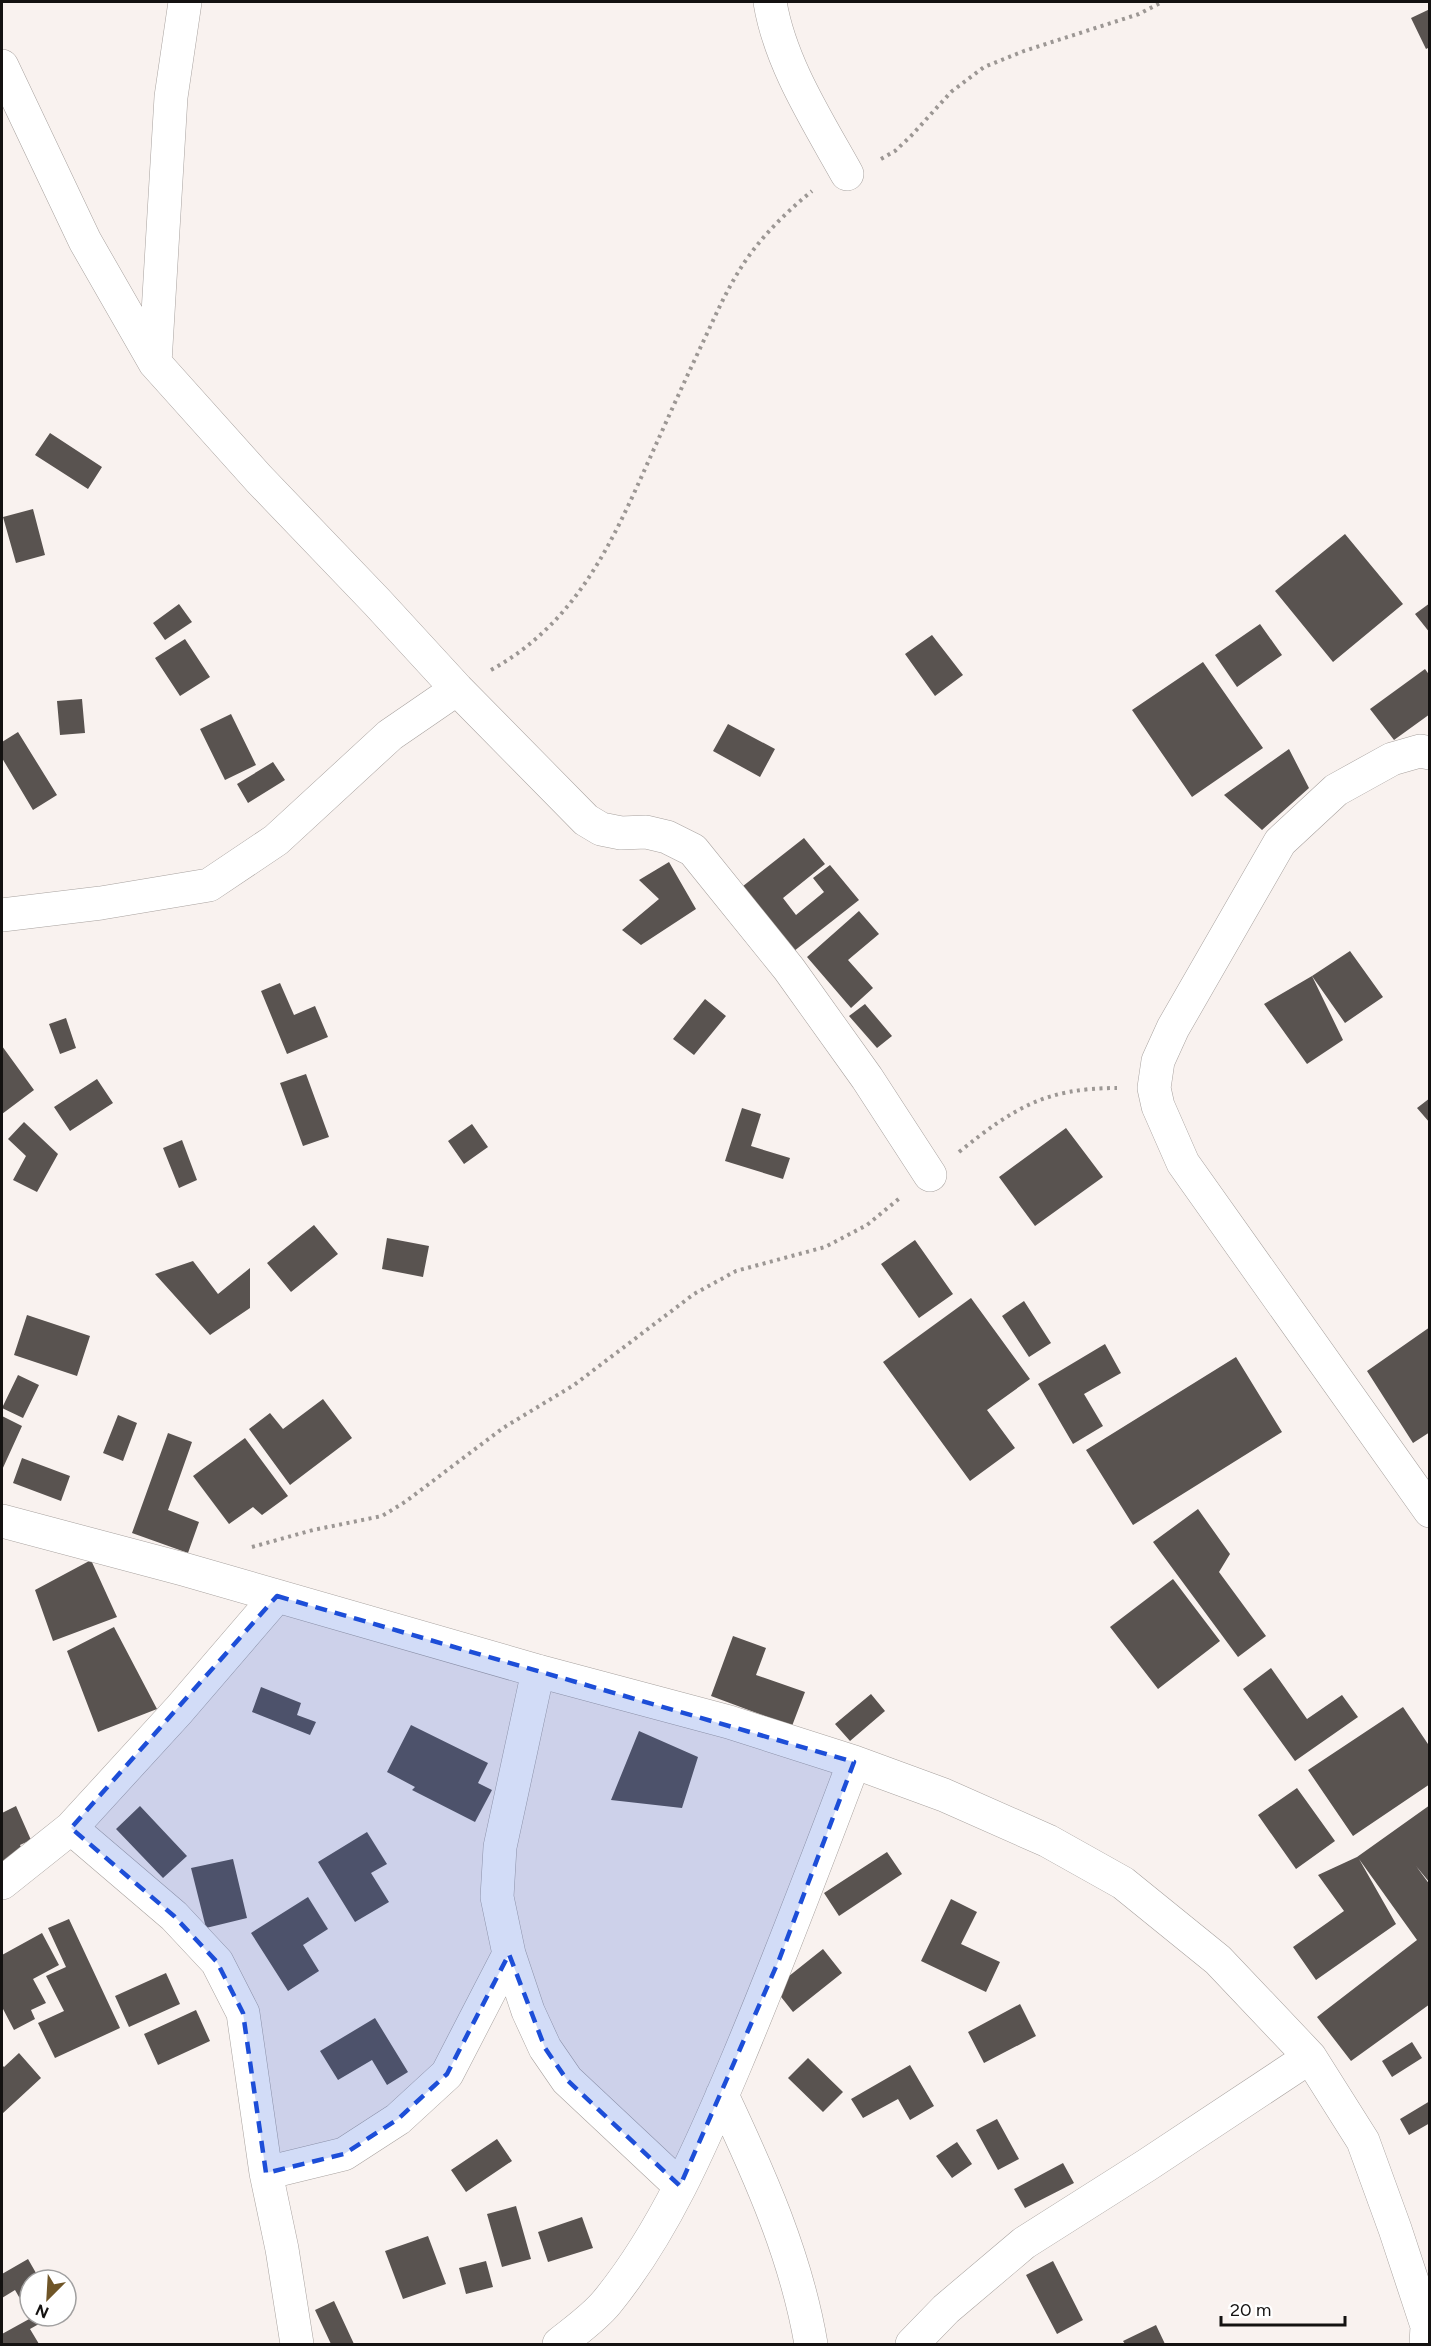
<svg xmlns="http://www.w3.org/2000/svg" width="1431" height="2346" viewBox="0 0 1431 2346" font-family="Figtree,sans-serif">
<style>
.building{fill:#595350}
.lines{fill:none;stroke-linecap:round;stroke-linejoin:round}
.minor-casing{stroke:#a8a29f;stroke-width:34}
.path{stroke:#9c9794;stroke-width:4;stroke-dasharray:3 4.5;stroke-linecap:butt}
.minor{stroke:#fff;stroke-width:33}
.marked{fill:#1d4ed8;fill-opacity:0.2;stroke:#1d4ed8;stroke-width:4.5;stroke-dasharray:12 8;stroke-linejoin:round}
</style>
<rect width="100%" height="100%" fill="#f9f2ef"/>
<path class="building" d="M1430 9V47L1426 49 1411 18Z
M50 433 102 467 88 489 35 455Z
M33 509 45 555 16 563 3 517Z
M1345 534 1403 604 1333 662 1275 591Z
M1430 603V633L1415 614Z
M179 604 192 622 165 640 153 623Z
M1260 624 1282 655 1237 687 1215 655Z
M932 635 963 675 935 696 905 654Z
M185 639 210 677 180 696 155 658Z
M1203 662 1263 748 1192 797 1132 710Z
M1425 669 1430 676V714L1394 740 1370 709Z
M82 699 85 733 60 735 57 701Z
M231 714 256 765 225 780 200 729Z
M728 724 775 749 760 777 713 751Z
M18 732 57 795 33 810 2 758V742Z
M1289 749 1309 788 1262 830 1224 795Z
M273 762 285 780 248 803 237 784Z
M804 838 825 864 783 898 796 915 824 892 813 878 830 865 859 900 789 955 738 890Z
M669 862 696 909 641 945 622 930 659 899 639 880Z
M859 911 879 934 848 960 873 988 851 1008 807 957Z
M1350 951 1383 997 1345 1023 1312 976 1343 1040 1307 1064 1264 1004 1312 976Z
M280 983 294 1015 315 1006 328 1037 287 1054 261 991Z
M705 999 726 1016 694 1055 673 1039Z
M865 1004 892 1036 877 1048 849 1016Z
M66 1018 76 1048 60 1054 49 1024Z
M2 1046 34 1090 2 1114Z
M306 1074 329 1137 303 1146 280 1083Z
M97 1079 113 1103 70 1131 54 1107Z
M1430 1098V1123L1417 1108Z
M742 1108 761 1114 751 1146 790 1158 783 1179 725 1161Z
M24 1122 58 1154 37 1192 13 1180 26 1156 8 1139Z
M472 1124 488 1147 464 1164 448 1141Z
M1066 1128 1103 1177 1035 1226 999 1177Z
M182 1140 197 1180 179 1188 163 1148Z
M314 1225 338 1254 291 1292 267 1263Z
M387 1238 429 1246 423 1277 382 1269Z
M915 1240 953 1294 919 1318 881 1264Z
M193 1261 218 1294 250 1268V1308L210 1335 155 1274Z
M971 1298 1030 1379 987 1410 1015 1448 970 1481 883 1362Z
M1024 1301 1051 1343 1029 1357 1002 1316Z
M27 1315 90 1336 77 1376 14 1355Z
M1430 1327V1432L1413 1443 1367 1371Z
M1105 1344 1121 1373 1084 1394 1103 1426 1073 1444 1038 1384Z
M1236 1357 1282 1432 1133 1525 1086 1450Z
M18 1375 39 1385 23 1418 2 1408Z
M323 1399 352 1438 290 1485 249 1429 270 1413 283 1429Z
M118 1415 137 1423 123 1461 103 1453Z
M2 1416 22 1426 2 1470Z
M168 1433 192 1442 168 1510 199 1522 188 1553 132 1533Z
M245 1438 288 1496 262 1515 253 1507 229 1524 193 1476Z
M22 1458 70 1476 61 1501 13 1483Z
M1198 1509 1230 1554 1219 1572 1266 1636 1238 1657 1153 1542Z
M91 1560 117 1617 53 1641 35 1590Z
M1173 1579 1220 1641 1158 1689 1110 1627Z
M114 1627 157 1709 98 1732 67 1651Z
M733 1636 766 1648 756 1675 805 1692 792 1726 711 1696Z
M1271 1668 1307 1719 1342 1695 1358 1717 1295 1761 1243 1689Z
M261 1687 301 1703 297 1715 316 1722 310 1735 252 1712Z
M871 1694 885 1711 850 1741 835 1724Z
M1403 1707 1430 1747V1784L1353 1836 1308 1770Z
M411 1725 488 1763 478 1783 492 1790 475 1822 412 1790 415 1787 387 1772Z
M639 1731 698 1757 682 1808 611 1800Z
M1297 1788 1335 1841 1296 1869 1258 1815Z
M1430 1805V1883L1416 1866 1430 1885V2004L1351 2061 1317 2017 1417 1940 1359 1859 1396 1924 1316 1980 1293 1947 1344 1911 1318 1875 1357 1857Z
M16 1806 31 1840 20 1845 26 1857 2 1867V1813Z
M140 1806 187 1856 163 1878 116 1829Z
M367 1832 387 1864 371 1873 389 1902 355 1922 318 1862Z
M887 1852 902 1874 839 1916 824 1893Z
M233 1859 247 1918 206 1928 191 1868Z
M308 1897 328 1929 303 1945 319 1971 288 1991 251 1933Z
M951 1899 977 1912 961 1944 1000 1962 986 1992 921 1961Z
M69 1919 120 2028 55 2058 38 2023 64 2011 46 1976 66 1967 48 1928Z
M42 1933 59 1965 33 1979 46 2003 31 2010 35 2019 14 2030 2 2007V1955Z
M823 1949 842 1973 793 2012 774 1988Z
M166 1973 180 2004 129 2027 115 1996Z
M1020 2004 1036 2036 984 2063 968 2032Z
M196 2010 210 2041 158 2065 144 2034Z
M375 2018 408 2072 387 2085 372 2060 338 2080 320 2051Z
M1412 2042 1422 2058 1392 2077 1382 2061Z
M19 2053 41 2078 2 2114V2065L4 2067Z
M808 2058 843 2092 823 2112 788 2078Z
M910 2065 934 2106 910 2120 898 2099 863 2118 851 2099Z
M1430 2101V2123L1409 2135 1400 2119Z
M997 2119 1019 2159 998 2170 976 2130Z
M497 2139 512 2161 466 2192 451 2170Z
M957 2142 972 2164 952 2178 936 2156Z
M1063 2163 1074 2183 1025 2208 1014 2189Z
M516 2206 531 2259 502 2267 487 2214Z
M582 2217 593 2248 548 2262 538 2232Z
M428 2236 446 2284 403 2299 385 2251Z
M28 2259 40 2280H30V2316L15 2290 2 2298V2274Z
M486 2261 493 2287 466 2294 459 2268Z
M1053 2261 1083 2320 1057 2334 1026 2275Z
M334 2301 354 2344H331L315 2310Z
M30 2316H53L30 2329 39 2344H2V2334L31 2318Z
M1156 2325 1165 2344H1125L1123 2341Z"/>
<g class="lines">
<g class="minor-casing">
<path id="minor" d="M770 2C780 63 817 120 847 174
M2 66 85 241 155 363 259 479 377 602 457 689 586 820 601 829 621 833 646 832 667 837 693 850 789 969 867 1078 930 1175
M155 363 171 97 185 2
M1430 753 1420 751 1392 759 1336 790 1280 842 1173 1028 1158 1061 1154 1088 1158 1106 1183 1163 1430 1511
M2 915 101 903 209 885 276 840 390 735 457 689
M2 1521 183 1569 538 1671 729 1722 854 1762 944 1795 1048 1841 1123 1883 1218 1960 1310 2057 1363 2141 1395 2229 1427 2326 1426 2344
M538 1671 500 1847 497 1897 509 1954 528 2011 545 2048 567 2080 680 2186
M71 1828 174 1916 217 1962 243 2013 266 2173 282 2249 297 2344
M2 1883 71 1828 179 1710 277 1596
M722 2095C760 2176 796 2256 811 2344
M266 2173 344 2154 398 2119 447 2074 509 1954
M559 2344C575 2331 594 2318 607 2302 664 2232 701 2146 736 2063 778 1963 816 1863 854 1762
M912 2344 946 2309 1024 2243 1147 2165 1310 2057"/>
</g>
<path class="path" d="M881 159 895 151 911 136 951 92 984 67 1024 51 1139 14 1162 2
M491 670C576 623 611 545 649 460 667 420 685 380 704 340 718 310 731 280 751 253 768 230 790 209 812 191
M959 1152C1014 1108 1045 1088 1117 1088
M252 1547 313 1530 382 1516 405 1502 503 1428 574 1385 694 1294 736 1271 825 1247 867 1225 901 1197"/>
<use href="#minor" class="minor"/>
</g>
<path class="marked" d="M277 1596 854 1762 779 1960 680 2186 567 2080 545 2048 509 1954 447 2074 398 2119 344 2154 266 2173 243 2013 217 1962 174 1916 71 1828Z"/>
<rect width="1431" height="2346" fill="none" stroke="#141211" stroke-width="6"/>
<g transform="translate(48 2298) rotate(204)"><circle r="28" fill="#ffffff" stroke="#a1a0a0" stroke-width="1.5"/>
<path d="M0-4.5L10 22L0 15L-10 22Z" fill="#6f5527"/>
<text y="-9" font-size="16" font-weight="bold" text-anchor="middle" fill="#141211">N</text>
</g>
<path d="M1221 2316v9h124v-9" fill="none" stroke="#141211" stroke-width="3"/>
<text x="1230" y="2316" font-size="18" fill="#141211" stroke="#ffffff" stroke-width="4.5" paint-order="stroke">20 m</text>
</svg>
